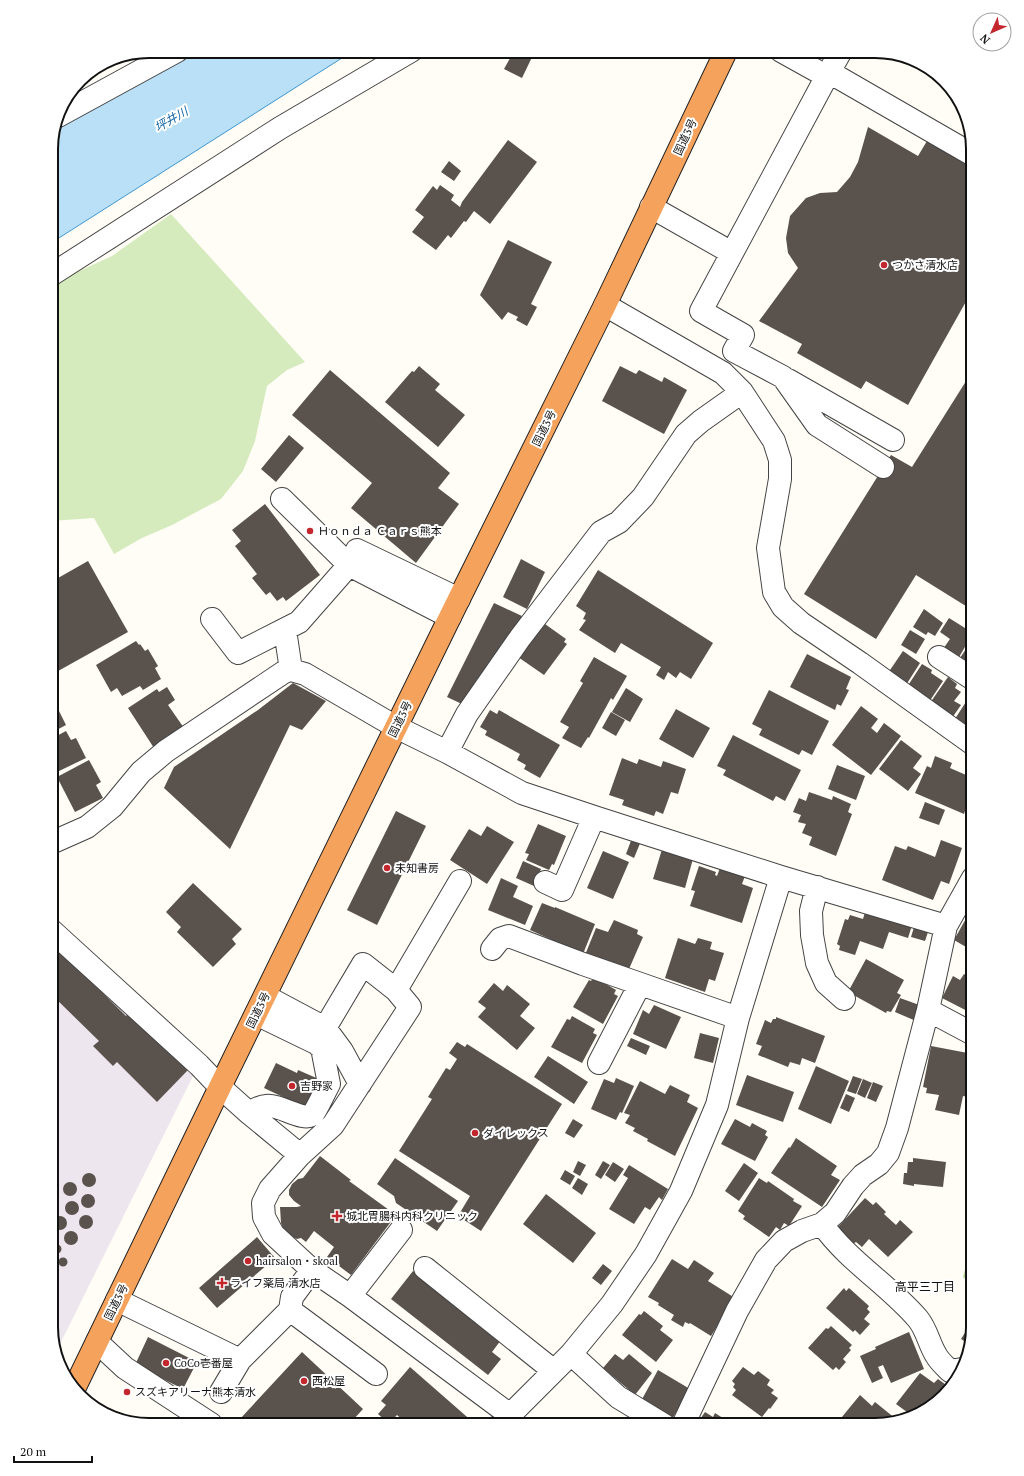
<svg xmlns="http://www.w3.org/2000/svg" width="1024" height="1476" viewBox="0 0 1024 1476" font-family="'PT Serif','Noto Sans JP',serif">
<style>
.industrial{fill:#eee6ef}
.green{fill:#d5ebbd}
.forest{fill:#b9dc9c}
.water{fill:#b9e0f7;stroke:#3f96cf}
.building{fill:#5a524d}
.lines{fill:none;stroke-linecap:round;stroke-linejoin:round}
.minor-casing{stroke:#444;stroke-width:24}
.highway-casing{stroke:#222;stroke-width:24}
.minor{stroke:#fff;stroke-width:22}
.highway{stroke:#f5a25d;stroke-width:22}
.poi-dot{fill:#c4262e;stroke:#fff;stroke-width:1.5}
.labels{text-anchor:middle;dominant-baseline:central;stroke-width:4;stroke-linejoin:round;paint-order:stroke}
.street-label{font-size:11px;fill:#111;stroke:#fff}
.poi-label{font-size:11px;fill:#111;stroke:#fff;text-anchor:start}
.water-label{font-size:12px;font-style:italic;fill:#1768a6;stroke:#fff}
.neighbourhood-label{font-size:12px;fill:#111;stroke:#fff}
.rim{fill:none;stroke:#111;stroke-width:2}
</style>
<rect width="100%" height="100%" fill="#fffdf5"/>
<path class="industrial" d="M51 937 196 1070 57 1350 51 1327Z"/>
<path class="green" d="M171 214 305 362 287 370 267 386 255 441 243 471 221 499 172 525 142 538 114 554 94 518 51 521V284L112 256Z"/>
<path class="forest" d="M973 1239V1287L963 1277Z"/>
<path class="water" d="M194 51H353L51 243V143L55 128 84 110Z"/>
<path class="building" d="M514 51H531L534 53 522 78 504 69Z
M868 127 918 156 927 141 973 166V289L908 405 866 381 861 389 797 353 802 344 759 321 798 268 788 253 786 238 790 216 806 198 820 193 837 192 850 177 858 162Z
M508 140 537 162 490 224 474 211 466 222 464 221 451 238 448 235 436 250 412 232 424 217 415 210 433 186 437 190 440 185 454 195 451 200 460 207 462 202Z
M449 161 461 171 454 181 441 172Z
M508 240 552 262 531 304 537 307 527 326 516 320 518 317 508 312 502 320 480 295Z
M419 366 440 384 435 390 465 415 438 447 385 402 412 371 414 372Z
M620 366 636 374 639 370 662 382 664 377 687 390 664 434 602 401Z
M330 370 450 473 438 488 459 504 416 563 351 508 372 483 292 415Z
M973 370V601L969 608 916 575 876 639 804 594 891 455 912 467Z
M289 435 304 448 276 482 261 469Z
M265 504 320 575 286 601 283 597 277 601 270 592 266 595 252 578 257 574 235 546 241 541 232 530Z
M521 559 545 572 527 609 503 597Z
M88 561 128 632 51 675V582Z
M598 570 713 643 691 679 680 672 676 678 668 672 664 680 656 675 661 667 621 643 615 653 579 630 586 620 583 619 586 613 576 606Z
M494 603 522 616 511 637 464 705 447 697Z
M924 609 943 623 935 636 928 632 926 635 913 627Z
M949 618 973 633 958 659 943 649 950 639 940 632Z
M545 624 566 639 564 642 567 644 544 675 518 657 541 625 543 627Z
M910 630 925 639 916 654 901 645Z
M973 638V666L960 658Z
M136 641 139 645 140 644 145 651 148 649 158 666 155 668 161 679 143 690 140 686 122 696 117 688 111 692 96 665Z
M903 651 920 663 906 685 888 673Z
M807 654 851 677 846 689 849 690 841 706 837 704 835 710 790 687Z
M594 657 627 676 613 700 611 698 589 738 588 737 581 748 562 738 569 727 560 722 583 683 580 681Z
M922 664 932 670 931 673 943 681 929 702 907 687Z
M948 677 957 684 955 688 961 692 954 701 961 705 952 718 930 703Z
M293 683 326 701 302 730 290 725 230 849 164 788 174 767 258 710Z
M167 687 175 700 168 705 184 728 154 748 128 708 157 689 159 692Z
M626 688 643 699 630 722 612 712Z
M51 689 58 704 56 705 66 725 51 733Z
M769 690 829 721 812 755 802 750 799 755 759 735 762 729 752 724Z
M971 694 973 695V735L953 722Z
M861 706 878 719 871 728 877 733 884 723 901 736 871 775 832 745Z
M676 709 710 728 693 758 659 739Z
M490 710 497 714 499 710 560 745 540 778 524 769 526 765 517 760 520 754 485 735 487 731 480 727Z
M611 712 625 720 616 736 602 728Z
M66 731 71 740 76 738 86 758 55 773 51 765V739Z
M733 735 801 770 785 801 776 796 773 801 723 775 726 770 717 766Z
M901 740 922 756 913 768 921 774 908 791 879 769Z
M935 756 952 763 950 768 973 778 971 785H973V807L970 813 965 811 964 814 915 793 927 766 931 768Z
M622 758 637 764 639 759 661 767 663 761 686 769 678 794 671 792 663 814 656 811 654 816 622 805 624 800 609 795Z
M89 760 101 782 96 785 103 798 75 812 57 777Z
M837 765 865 776 856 800 828 789Z
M809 792 832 800 833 796 851 804 848 812 852 814 836 856 809 845 812 837 802 833 806 824 798 822 801 815 793 812 799 798 806 801Z
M925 802 945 810 939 825 919 818Z
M396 811 426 826 377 925 347 910Z
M538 824 566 836 554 865 552 864 549 870 526 860 529 854 525 853Z
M487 826 514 842 487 884 450 860 469 829 481 836Z
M632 838 641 841 634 858 626 854Z
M941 840 962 848 949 884 941 881 933 900 882 880 895 846 906 850 908 846 935 857Z
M663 846 694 855 685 888 653 879Z
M603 851 629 862 613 899 587 888Z
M523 861 541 869 534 886 516 878Z
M699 866 716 872 715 875 717 876 720 868 745 876 742 884 753 888 742 923 690 906 695 891 691 890Z
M501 878 518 886 513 897 533 906 525 925 488 910Z
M193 883 242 929 232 939 236 944 213 967 177 932 181 927 166 912Z
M542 903 555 908V907L595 924 583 954 530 930Z
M973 906V951L954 940Z
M865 912 890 921 892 915 913 922 908 938 889 932 883 949 860 941 855 955 839 950 840 946 837 944 845 919 848 920 850 915 863 919Z
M614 920 638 930 637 934 643 937 629 969 612 962 610 966 585 955 596 928 608 932Z
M915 924 929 929 925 941 911 937Z
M678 938 695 944 698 938 712 942 710 949 724 953 715 981 709 979 705 992 665 978Z
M51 942 126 1016 130 1012 188 1070 157 1102 117 1062 113 1066 93 1046 99 1041 51 994Z
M866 959 904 980 897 993 901 995 891 1012 887 1011 886 1013 848 992Z
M964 974 973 978V1014L942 998 953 976 960 980Z
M594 977 616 990 614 994 618 996 603 1024 573 1007 589 980 591 981Z
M494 983 503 991 507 985 530 1004 520 1016 535 1028 517 1050 478 1017 486 1008 478 1002Z
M900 998 922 1006 916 1021 895 1012Z
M654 1005 681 1017 666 1049 633 1034 643 1010 649 1014Z
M572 1016 595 1029 593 1033 597 1035 582 1063 551 1047 567 1019 570 1020Z
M776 1017 825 1036 815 1063 802 1058 800 1065 790 1062 788 1067 758 1055 762 1046 756 1044 765 1020 771 1023 773 1019H776Z
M700 1033 719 1038 713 1063 694 1058Z
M631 1038 650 1046 646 1055 627 1046Z
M457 1042 465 1047 467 1044 562 1104 481 1231 458 1216 470 1196 399 1151 432 1099 428 1097 446 1068 450 1070 457 1059 449 1053Z
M931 1046 973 1054V1098L963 1096 959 1115 935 1110 939 1095 926 1093 927 1088 923 1087Z
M548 1056 588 1082 574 1104 534 1077Z
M276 1063 297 1073 298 1070 321 1080 308 1109 280 1105 283 1097 264 1088Z
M816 1066 849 1081 831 1124 798 1109Z
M747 1075 794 1092 783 1122 736 1105Z
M853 1076 862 1079 856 1094 847 1091Z
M616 1078 634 1086 622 1113 620 1112 616 1120 591 1109 604 1079 614 1083Z
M863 1079 872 1083 865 1098 857 1094Z
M640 1081 665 1094 670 1085 690 1095 687 1102 698 1108 675 1156 647 1141 648 1139 633 1131 635 1128 625 1123 630 1115 624 1113Z
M873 1082 883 1086 876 1102 867 1098Z
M846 1094 855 1098 849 1112 840 1108Z
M573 1119 583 1125 574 1138 565 1133Z
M735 1119 750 1127 752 1123 767 1131 765 1135 768 1137 755 1161 721 1144Z
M796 1138 837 1166 831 1175 840 1180 822 1207 771 1173 789 1147 790 1148Z
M320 1156 351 1180 349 1181 396 1215 351 1275 327 1257 334 1247 314 1231 306 1242 301 1238 297 1239 290 1236 284 1231 281 1223 280 1207H297L301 1206 294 1201 289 1195V1190L292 1184 298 1179 303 1178Z
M395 1158 458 1201 437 1231 396 1203 394 1196 377 1184Z
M913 1158 946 1162 943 1187 914 1184V1186L903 1184 904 1173H907L908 1162H913Z
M578 1161 586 1165 580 1176 573 1172Z
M603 1161 610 1165 601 1179 595 1175Z
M613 1162 624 1169 615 1182 605 1175Z
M744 1163 758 1173 739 1201 725 1191Z
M629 1165 668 1189 662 1200 659 1197 650 1210 645 1207 634 1224 609 1209 628 1178 623 1175Z
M565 1170 575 1176 570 1185 560 1179Z
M82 1180a7 7 0 1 1 14 0a7 7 0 1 1-14 0Z
M578 1178 588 1184 582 1195 572 1188Z
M759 1178 767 1183 768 1181 794 1199 793 1201 802 1206 789 1226 784 1223 780 1230 776 1227 769 1237 743 1219 745 1216 738 1211Z
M63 1189a7 7 0 1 1 14 0a7 7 0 1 1-14 0Z
M546 1194 596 1233 573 1263 523 1224Z
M81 1201a7 7 0 1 1 14 0a7 7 0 1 1-14 0Z
M865 1198 873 1205 876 1202 886 1212 884 1214 896 1225 900 1220 913 1232 888 1257 869 1239 862 1247 856 1242 853 1244 837 1228Z
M65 1208a7 7 0 1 1 14 0a7 7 0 1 1-14 0Z
M79 1222a7 7 0 1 1 14 0a7 7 0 1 1-14 0Z
M53 1223a7 7 0 1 1 14 0a7 7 0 1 1-14 0Z
M64 1238a7 7 0 1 1 14 0a7 7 0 1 1-14 0Z
M257 1237 275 1258 217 1308 199 1288Z
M52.5 1249a4.5 4.5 0 1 1 9 0a4.5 4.5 0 1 1-9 0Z
M58.5 1262a4.5 4.5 0 1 1 9 0a4.5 4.5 0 1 1-9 0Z
M672 1259 688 1269 694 1260 714 1273 708 1281 735 1298 711 1336 690 1323 689 1324 685 1322 683 1327 671 1320 674 1315 658 1305 659 1303 648 1297Z
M603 1264 612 1271 601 1285 592 1278Z
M413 1271 501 1340 492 1352 501 1359 488 1375 391 1299Z
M51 1275 55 1282 51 1284Z
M844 1288 846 1291 849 1288 869 1306 867 1309 870 1312 864 1319 870 1324 860 1335 855 1330 853 1332 826 1308Z
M644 1311 663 1326 660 1330 673 1340 656 1362 622 1335 639 1314 641 1315Z
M973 1320V1327L969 1344 961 1339Z
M831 1326 852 1345 849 1348 851 1350 843 1359 846 1362 839 1370 836 1367 833 1370 808 1348 826 1328 828 1329Z
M909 1332 924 1369 891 1383 883 1365 878 1367 883 1378 872 1383 860 1356 876 1349 875 1347Z
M148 1337 197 1362 183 1389 135 1365Z
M302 1352 363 1409 353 1420 359 1425H246L240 1419Z
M615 1354 623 1360 629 1354 652 1373 635 1395 603 1368Z
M410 1367 474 1423 473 1425H408L397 1415 389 1424 378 1414 386 1405 381 1401Z
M743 1367 754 1375 758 1371 770 1380 767 1385 774 1390 771 1393 778 1398 770 1409 769 1408 762 1417 732 1395 736 1390 733 1387 735 1384 732 1381Z
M658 1370 690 1389 672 1419 641 1401Z
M920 1373 934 1383 938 1379 949 1387 924 1412 911 1415 896 1404Z
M860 1395 872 1406 875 1402 896 1419 875 1425H839L837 1423Z
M705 1412 713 1417 715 1413 729 1422 732 1419 742 1425H696Z"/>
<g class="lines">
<g class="minor-casing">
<path id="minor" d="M781 51 826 76
M841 51 829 72 973 155
M829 72 701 311 743 335 734 351 783 377 817 425 883 467
M58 116 177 51
M651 207 732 253
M51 275 280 128 411 51
M605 305 723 373 742 392 774 441 780 460V479L768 548 774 592 783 607 801 623 860 663 973 744
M788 380 893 440
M450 617 349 565 357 550 459 599
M212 619 238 653 299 622 349 565 282 499
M285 630 291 670
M939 657 973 679
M447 752 467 714 520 638 601 532 619 522 643 497 686 434 701 421 742 392
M51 843 87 827 112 807 141 772 166 751 284 672 291 670 305 674 396 727 447 752 522 793 594 817 781 877 946 926
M545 882 562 890 594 817
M817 887 811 911 812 935 817 963 826 983 844 999
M51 930 199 1065 220 1087 249 1113 300 1155
M492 949 500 939 509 936 583 964 738 1018
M396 990 460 881
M265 996 325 1028 342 1051 360 1084
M928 1010 973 1034
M325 1028 363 964 396 990 410 1007 333 1125 300 1155 270 1189 263 1203 264 1217 273 1234 312 1270 350 1296 510 1415
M599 1063 640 984
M249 1113C254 1110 260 1106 266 1106 280 1104 304 1123 313 1114 317 1109 325 1091 329 1084L322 1048 316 1043 256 1014
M822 1224C848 1261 889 1285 918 1319 927 1330 929 1344 936 1355 939 1361 945 1366 950 1371L962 1369
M425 1268 554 1371
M350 1296 401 1230
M117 1300 240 1360 221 1392
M290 1310 376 1374
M97 1342 125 1368 211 1424
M571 1354 618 1397 664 1425
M240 1360 290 1310 292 1297 312 1270
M500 1425 571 1354 612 1304 646 1254 681 1191 717 1105 738 1018 781 877
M683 1425 737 1311 766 1260 784 1241 802 1231 822 1224 835 1213 853 1186 863 1175 879 1164 888 1153 897 1128 928 1010 946 926 973 878"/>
</g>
<g class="highway-casing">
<path id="highway" d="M75 1387 220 1087 450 617 605 305 726 51"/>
</g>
<use href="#minor" class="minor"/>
<use href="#highway" class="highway"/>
</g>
<g class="poi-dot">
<circle cx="884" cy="265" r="4"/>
<circle cx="310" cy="531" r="4"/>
<circle cx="387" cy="868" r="4"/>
<circle cx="292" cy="1086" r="4"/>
<circle cx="475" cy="1133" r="4"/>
<path d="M335 1210h4v4h4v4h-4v4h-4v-4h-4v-4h4z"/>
<circle cx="248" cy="1261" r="4"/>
<path d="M220 1277h4v4h4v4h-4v4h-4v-4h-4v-4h4z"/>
<circle cx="166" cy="1363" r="4"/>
<circle cx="304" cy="1381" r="4"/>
<circle cx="127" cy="1392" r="4"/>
</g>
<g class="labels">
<g class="street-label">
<text transform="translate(685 137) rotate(-65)">国道3号</text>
<text transform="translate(544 428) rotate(-64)">国道3号</text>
<text transform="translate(400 719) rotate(-64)">国道3号</text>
<text transform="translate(258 1010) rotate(-64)">国道3号</text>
<text transform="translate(116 1302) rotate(-64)">国道3号</text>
</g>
<g class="poi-label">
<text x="892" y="265">つかさ清水店</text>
<text x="318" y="531">Ｈｏｎｄａ Ｃａｒｓ熊本</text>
<text x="395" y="868">未知書房</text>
<text x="300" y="1086">吉野家</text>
<text x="483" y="1133">ダイレックス</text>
<text x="346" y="1216">城北胃腸科内科クリニック</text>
<text x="256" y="1261">hairsalon・skoal</text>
<text x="230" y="1283">ライフ薬局 清水店</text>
<text x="174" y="1363">CoCo壱番屋</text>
<text x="312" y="1381">西松屋</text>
<text x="135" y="1392">スズキアリーナ熊本清水</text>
</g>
<g class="water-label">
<text transform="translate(171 119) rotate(-30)">坪井川</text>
</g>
<g class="neighbourhood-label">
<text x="925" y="1286">高平三丁目</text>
</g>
</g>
<path d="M0 0H1024V1476H0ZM149 58H875A91 91 0 0 1 966 149V1327A91 91 0 0 1 875 1418H149A91 91 0 0 1 58 1327V149A91 91 0 0 1 149 58Z" fill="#fff" fill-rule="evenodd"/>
<path class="rim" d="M149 58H875A91 91 0 0 1 966 149V1327A91 91 0 0 1 875 1418H149A91 91 0 0 1 58 1327V149A91 91 0 0 1 149 58Z"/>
<g transform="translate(992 32) rotate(225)"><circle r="19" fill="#ffffff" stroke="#a0a0a0"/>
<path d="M0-3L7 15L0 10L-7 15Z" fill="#c4262e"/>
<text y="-6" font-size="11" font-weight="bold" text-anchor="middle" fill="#111111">N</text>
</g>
<path d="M14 1456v6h78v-6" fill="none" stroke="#111111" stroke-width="2"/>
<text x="20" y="1456" font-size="12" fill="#111111" stroke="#ffffff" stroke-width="3" paint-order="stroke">20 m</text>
</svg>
